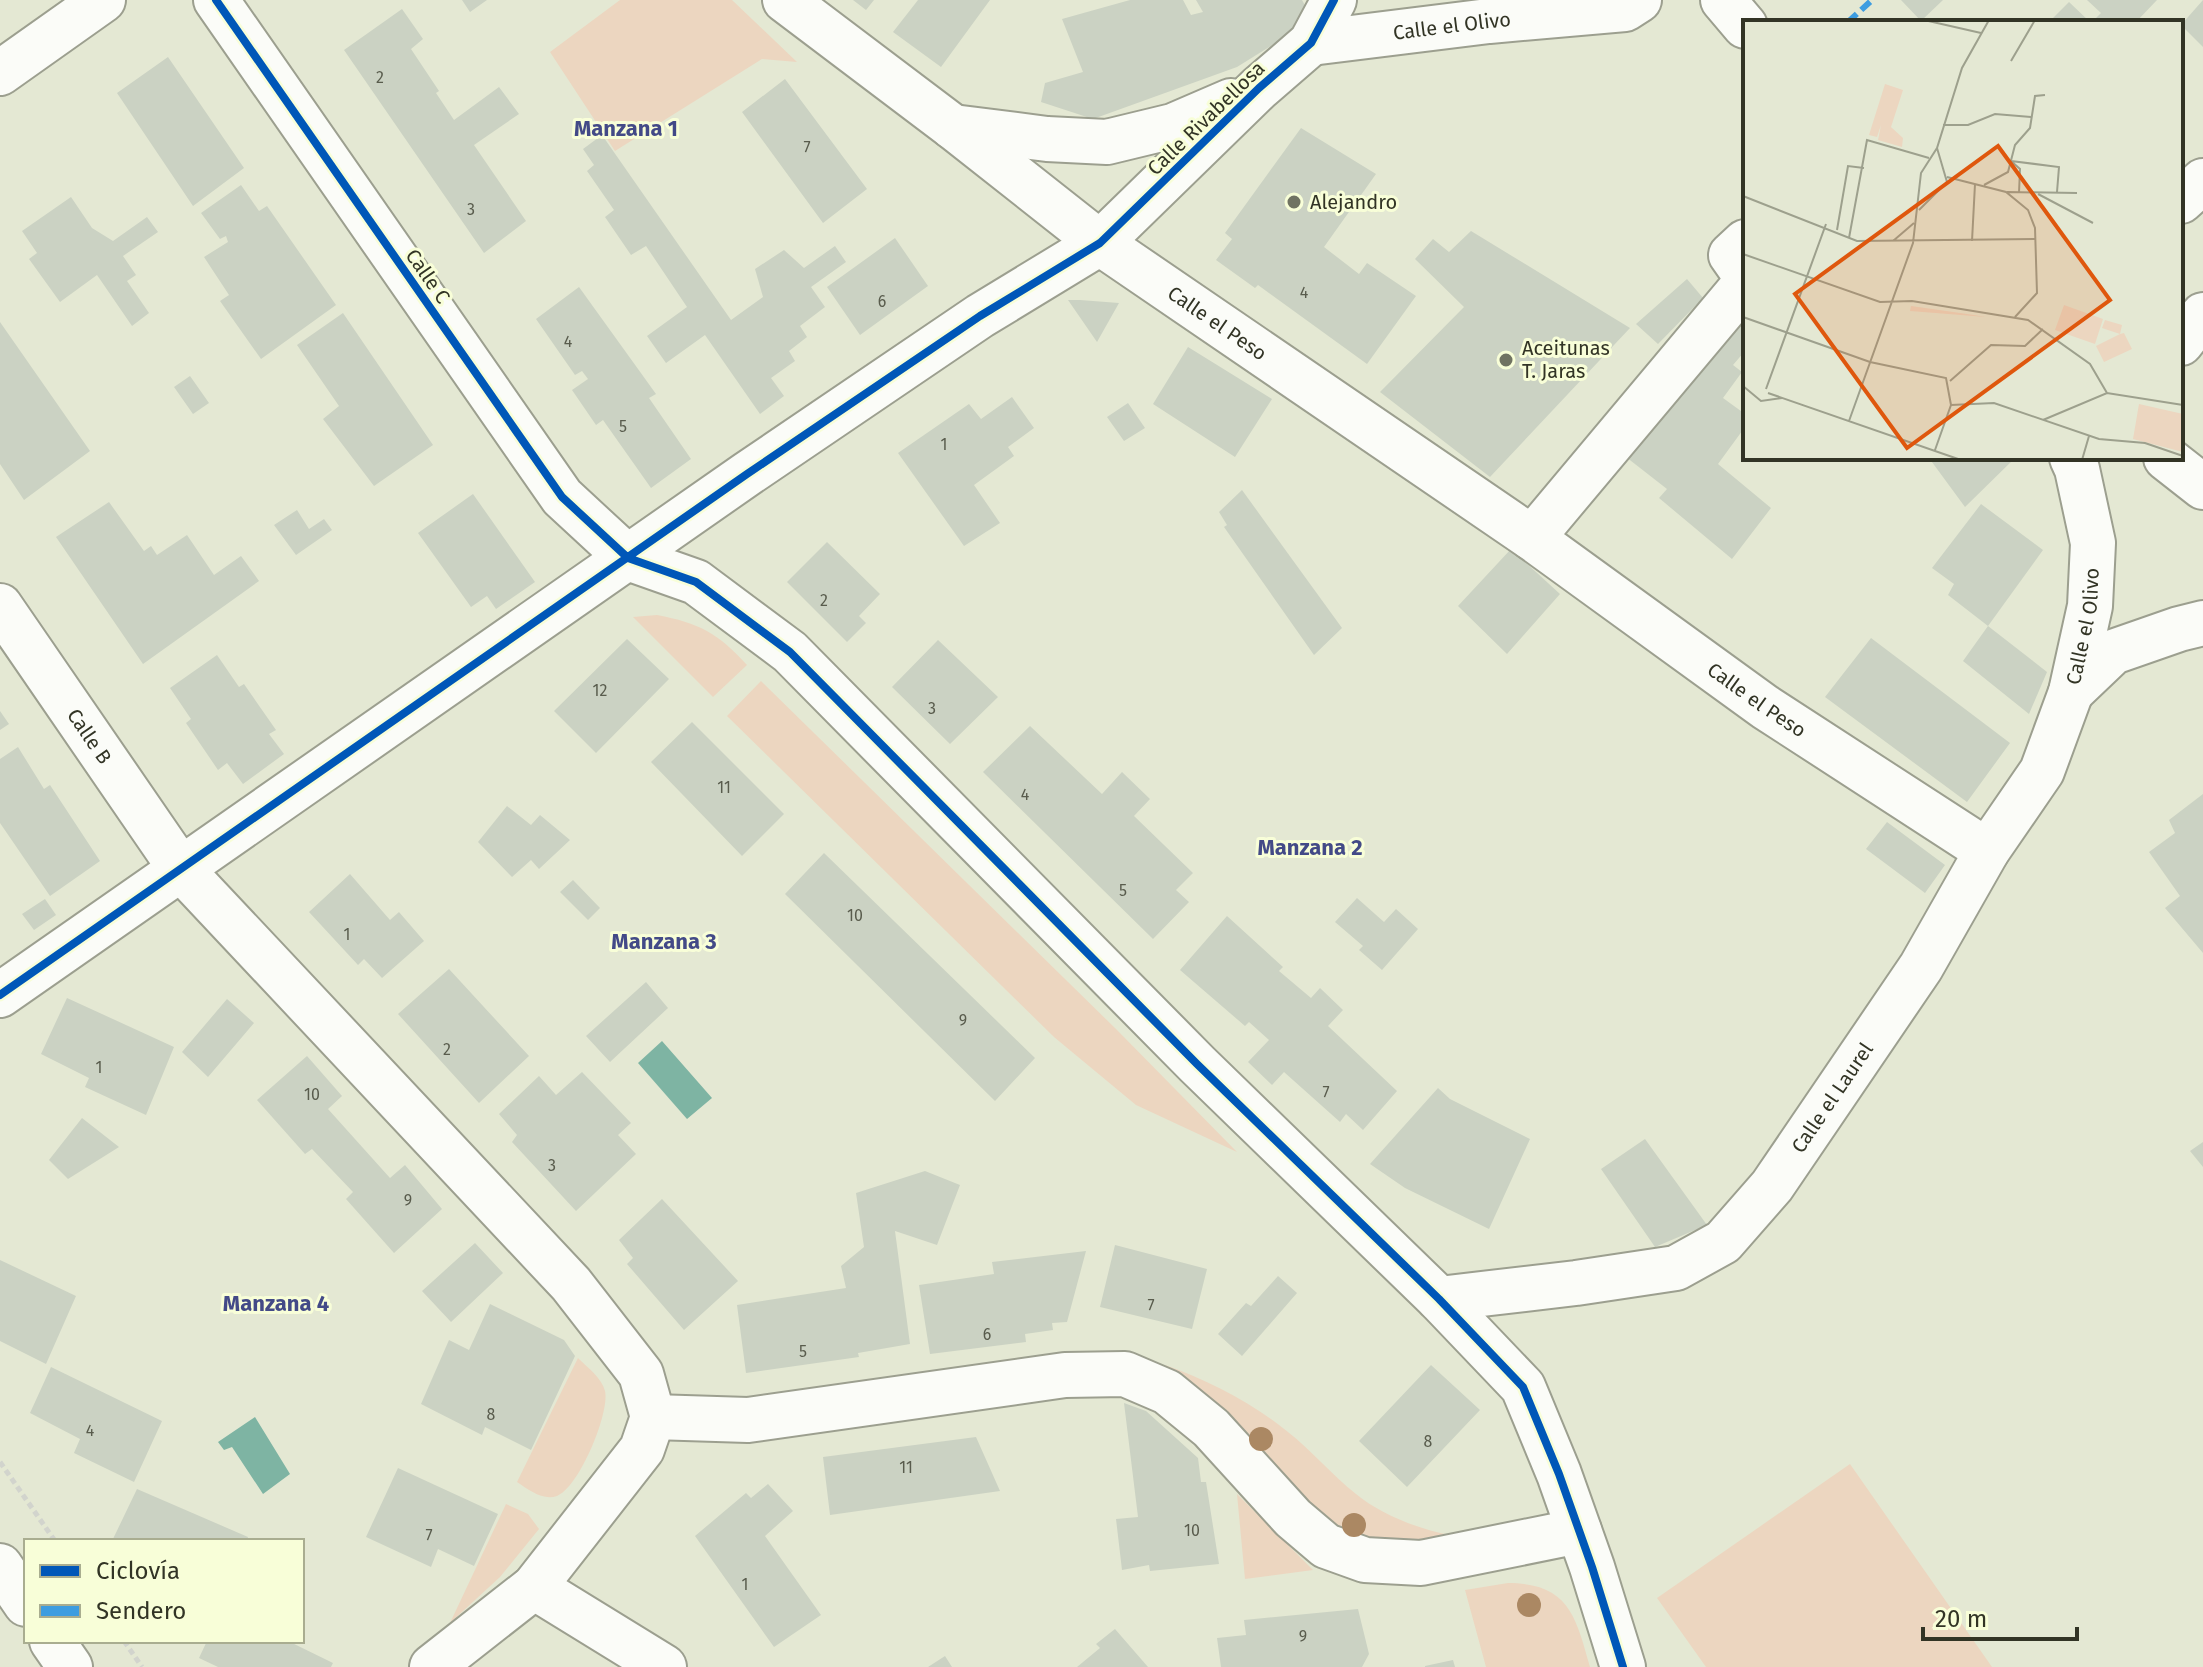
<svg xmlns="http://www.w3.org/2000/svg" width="2203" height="1667" viewBox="0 0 2203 1667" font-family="'Fira Sans',sans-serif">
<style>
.green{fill:#ecd6c0}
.water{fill:#7eb4a3}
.building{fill:#cbd2c3}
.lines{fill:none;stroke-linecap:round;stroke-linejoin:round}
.minor-casing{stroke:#9c9f8f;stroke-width:48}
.secondary-casing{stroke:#9c9f8f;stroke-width:48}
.path{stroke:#d2d4cd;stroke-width:5;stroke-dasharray:6 4;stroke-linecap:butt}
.minor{stroke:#fbfcf8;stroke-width:44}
.secondary{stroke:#fbfcf8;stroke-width:44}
.quiet{stroke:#3e9de0;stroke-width:6;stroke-dasharray:12 6;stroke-linecap:butt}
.cycleway-casing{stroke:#f8fed8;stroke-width:13}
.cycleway{stroke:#0057b8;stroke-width:8}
.tree{fill:#ab8863}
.poi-dot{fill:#707362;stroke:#f8fed8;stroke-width:3}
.labels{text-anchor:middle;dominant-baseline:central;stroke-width:6;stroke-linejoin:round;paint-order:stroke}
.number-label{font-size:16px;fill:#595c4d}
.street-label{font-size:20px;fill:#323425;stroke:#f8fed8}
.poi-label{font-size:20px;fill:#323425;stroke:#f8fed8;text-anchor:start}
.neighbourhood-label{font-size:22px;font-weight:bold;fill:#434a87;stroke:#f8fed8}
.inset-road{fill:none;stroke:#9da08d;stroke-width:2}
.view{fill:#df570d;fill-opacity:0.15;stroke:#df570d;stroke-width:4}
.inset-edge{fill:none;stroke:#323425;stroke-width:4}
</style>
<rect width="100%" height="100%" fill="#e4e8d3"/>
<path class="green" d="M620 0H732L797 62 762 59 615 151 550 52Z
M657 615C699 623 718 633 747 665L713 697 633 617Z
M761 681 1116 1029 1237 1152 1136 1105 1054 1037 727 716Z
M578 1358C587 1367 602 1378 605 1391 610 1413 579 1488 557 1496 543 1501 529 1490 517 1482Z
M1165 1365C1210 1381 1251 1402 1288 1432 1312 1451 1332 1475 1356 1494 1380 1514 1420 1530 1451 1535 1418 1542 1386 1546 1354 1536 1311 1522 1261 1446 1227 1414 1208 1396 1187 1381 1165 1365Z
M1850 1464 1992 1667H1706L1657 1598Z
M1237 1494 1313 1570 1245 1579Z
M506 1504 528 1514 539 1529 500 1577 450 1623Z
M1508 1583C1569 1583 1576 1617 1590 1667H1486L1465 1590Z"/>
<path class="water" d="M662 1041 712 1098 687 1119 638 1063Z
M255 1417 290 1474 263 1494 232 1447 224 1450 218 1442Z"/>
<path class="building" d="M462 0H487L470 12Z
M853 0H874L866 10Z
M918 0H990L941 67 893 32Z
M1130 0H1183L1191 15 1203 12 1196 0H1302L1313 20 1237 67 1093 119 1041 102 1045 83 1083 72 1062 19Z
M1901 0H1943L1921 21Z
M2087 0H2157L2136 22H2092L2101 13Z
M2203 0V47L2181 25Z
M2069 2 2090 22H2049Z
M402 9 423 39 411 49 439 91 436 93 454 120 499 87 519 114 474 145 526 221 484 253 344 50Z
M168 57 244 168 193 206 117 93Z
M785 79 867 189 823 223 742 112Z
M1301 128 1376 174 1324 247 1359 274 1367 263 1416 296 1367 364 1258 285 1255 288 1216 260 1232 239 1225 233Z
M602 135 731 320 763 297 755 269 784 250 804 268 835 246 846 262 811 287 825 307 800 326 807 337 789 351 795 361 771 378 784 396 760 414 705 335 666 363 647 336 687 307 646 246 631 255 605 217 614 210 587 171 594 165 583 149Z
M241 185 259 211 267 206 336 305 261 359 220 301 229 295 204 257 228 242 226 236 220 239 201 213Z
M71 197 92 228 113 241 147 217 158 232 123 256 136 275 127 281 149 313 132 326 97 275 60 302 29 259 37 253 22 231Z
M1471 231 1630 328 1490 477 1380 392 1464 307 1415 259 1433 239 1449 252Z
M895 238 928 286 860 335 827 287Z
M1687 279 1703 298 1658 344 1636 324Z
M579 287 656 394 649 398 691 459 651 488 603 420 596 425 572 390 588 379 582 371 575 375 536 319Z
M1068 300H1080L1119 303 1097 342Z
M1745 302V351L1733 365 1742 372 1723 398 1745 414V427L1718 464 1771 508 1732 559 1659 498 1667 489 1626 457Z
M343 313 433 445 374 486 323 419 339 406 297 345Z
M0 322 90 451 24 500 0 464Z
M1188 347 1272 399 1235 457 1153 404Z
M190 376 209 403 193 414 174 387Z
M1012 397 1034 428 1008 447 1014 456 974 485 1000 523 964 546 898 453 969 404 981 419Z
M1128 403 1145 428 1124 441 1107 417Z
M1929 458H2015L1965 507Z
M1242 490 1342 628 1314 655 1224 527 1227 525 1219 512Z
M473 494 535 582 496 609 487 596 471 607 418 533Z
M109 502 144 551 151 546 157 555 187 535 214 575 241 556 259 581 143 664 56 537Z
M1981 504 2043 550 1988 626 1948 595 1954 584 1932 568Z
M297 510 309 529 324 519 332 530 296 555 274 525Z
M827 542 880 594 859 616 866 623 847 642 787 582Z
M1511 549 1560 594 1507 654 1458 606Z
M1988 626 2047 672 2029 714 1963 661Z
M1871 638 2010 743 1967 802 1825 697Z
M627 639 669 679 596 753 554 711Z
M938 640 998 697 950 744 892 687Z
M217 655 239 687 244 684 276 730 269 734 284 754 243 784 227 763 218 770 186 723 191 719 170 688Z
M0 711 9 724 0 730Z
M692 722 784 814 742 856 651 762Z
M1030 726 1102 794 1122 772 1150 799 1134 816 1193 873 1176 890 1189 902 1153 939 983 772Z
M18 747 44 789 50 785 100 861 50 896 0 823V759Z
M2203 794V953L2165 908 2180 896 2149 852 2175 833 2169 820Z
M507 806 531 825 540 815 570 840 539 869 531 860 512 877 478 842Z
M1887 822 1945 865 1925 893 1866 849Z
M824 853 1035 1058 995 1101 785 894Z
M350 874 390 920 399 912 424 941 382 978 364 959 358 965 309 912Z
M573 880 600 908 588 920 560 892Z
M1357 898 1384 922 1396 909 1418 929 1382 970 1359 950 1363 946 1335 922Z
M45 899 56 915 34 930 22 914Z
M1227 916 1283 967 1279 971 1311 998 1320 988 1343 1010 1328 1026 1397 1091 1363 1130 1346 1114 1340 1122 1284 1072 1272 1085 1248 1062 1269 1040 1249 1022 1245 1026 1180 970Z
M449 969 529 1056 479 1103 398 1014Z
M646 982 668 1008 610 1062 586 1036Z
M67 998 174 1047 146 1115 85 1087 89 1078 41 1054Z
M227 999 254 1023 208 1077 182 1052Z
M307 1056 342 1096 328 1109 390 1178 405 1165 442 1209 394 1253 346 1199 353 1192 312 1149 305 1154 257 1100Z
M582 1072 631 1123 618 1135 636 1154 576 1211 512 1142 517 1135 499 1114 539 1076 556 1095Z
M1438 1088 1450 1099 1530 1139 1489 1229 1405 1188 1370 1164Z
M82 1118 119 1147 68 1179 49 1160Z
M1645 1139 1707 1225 1655 1247 1601 1169Z
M2203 1142V1167L2190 1151Z
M925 1171 960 1185 937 1245 895 1231 910 1344 858 1353 859 1357 746 1373 737 1305 846 1288 841 1266 864 1247 856 1193Z
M662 1199 738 1281 684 1330 627 1264 633 1258 619 1240Z
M475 1243 503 1273 451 1322 422 1291Z
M1115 1245 1207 1269 1192 1329 1100 1307Z
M1086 1251 1067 1322 1052 1323 1053 1330 1025 1334 1026 1342 930 1354 919 1285 994 1274 992 1262Z
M0 1260 76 1296 46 1364 0 1341Z
M1278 1276 1297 1293 1242 1356 1218 1334 1246 1303 1251 1306Z
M490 1304 564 1340 575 1356 531 1450 485 1427 482 1435 421 1404 449 1340 469 1350Z
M1431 1365 1480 1410 1407 1487 1359 1441Z
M51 1367 162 1421 134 1482 74 1453 80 1439 30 1413Z
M1124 1403 1146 1411 1198 1458 1201 1482H1206L1219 1564 1150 1571 1149 1565 1122 1570 1116 1519 1138 1517Z
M976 1437 1000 1491 830 1515 823 1457Z
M398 1468 498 1514 474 1566 438 1549 431 1567 366 1537Z
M768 1484 793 1511 765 1536 821 1615 774 1647 695 1536 746 1493 751 1498Z
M137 1489 248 1537 247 1541H112Z
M1358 1609 1369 1654 1362 1667H1221L1217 1638 1246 1635 1244 1620Z
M1115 1629 1148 1667H1077L1100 1648 1096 1644Z
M207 1641H288L333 1663 331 1667H218L199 1658Z
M945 1656 952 1667H928Z
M1453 1660 1455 1667H1425V1666Z"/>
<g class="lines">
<g class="minor-casing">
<g id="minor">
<path d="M216 0 562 497 628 558 696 582 790 652 1197 1064 1439 1299 1523 1387 1559 1474 1592 1567 1623 1667"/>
<path id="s1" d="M785 0 953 127 1100 243 1532 538 1765 707 1987 851"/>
<path d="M1723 0 1745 26"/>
<path id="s2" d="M1311 43 1489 21 1625 9 1639 0"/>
<path d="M0 73 103 0"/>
<path d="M953 127 1047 139 1107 142 1173 126 1231 101"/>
<path d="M2181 201 2203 181"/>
<path d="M1745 242 1731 255 1745 275"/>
<path d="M2181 343 2203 315"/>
<path d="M2166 458 2203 487"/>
<path d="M1532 538 1745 284"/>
<path id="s3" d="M0 606 180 868 571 1284 641 1374 653 1417 642 1449 534 1587 432 1667"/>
<path d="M2071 692 2113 652 2179 629 2203 623"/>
<path d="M0 995 747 474 980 316 1100 243 1259 88 1311 43 1334 0"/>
<path id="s4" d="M1439 1299 1576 1283 1676 1268 1723 1242 1772 1186 1921 967 1987 851 2042 771 2071 692 2090 606 2093 543 2077 469 2072 458"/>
<path d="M653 1417 748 1420 1065 1375 1125 1374 1167 1392 1211 1428 1293 1518 1326 1546 1365 1560 1421 1563 1579 1531"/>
<path d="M534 1587 664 1667"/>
</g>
</g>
<g class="secondary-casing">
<path id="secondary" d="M0 1566 26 1604
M52 1641 70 1667"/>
</g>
<path class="path" d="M0 1462 55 1541
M124 1641 142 1667"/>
<use href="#minor" class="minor"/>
<use href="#secondary" class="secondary"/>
<path class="quiet" d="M1848 22 1872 0"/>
<g class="cycleway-casing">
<path id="cycleway" d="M216 0 562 497 628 558 696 582 790 652 1197 1064 1439 1299 1523 1387 1559 1474 1592 1567 1623 1667
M0 995 747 474 980 316 1100 243 1259 88 1311 43 1334 0"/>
</g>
<use href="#cycleway" class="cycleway"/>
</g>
<g class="tree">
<circle cx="1261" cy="1439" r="12"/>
<circle cx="1354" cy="1525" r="12"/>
<circle cx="1529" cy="1605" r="12"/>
</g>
<g class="poi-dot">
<circle cx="1294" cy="202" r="8"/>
<circle cx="1506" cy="360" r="8"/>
</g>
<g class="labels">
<g class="number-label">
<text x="380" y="77">2</text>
<text x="807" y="147">7</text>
<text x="471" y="209">3</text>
<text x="1304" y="292">4</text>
<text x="882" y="301">6</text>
<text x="568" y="341">4</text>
<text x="623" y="426">5</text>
<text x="944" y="444">1</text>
<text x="824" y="600">2</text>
<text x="600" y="690">12</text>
<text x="932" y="708">3</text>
<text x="724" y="787">11</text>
<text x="1025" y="794">4</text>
<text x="1123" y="890">5</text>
<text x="855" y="915">10</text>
<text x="347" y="934">1</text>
<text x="963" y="1020">9</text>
<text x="447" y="1049">2</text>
<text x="99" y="1067">1</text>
<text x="1326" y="1092">7</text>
<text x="312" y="1094">10</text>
<text x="552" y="1165">3</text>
<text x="408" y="1200">9</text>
<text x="1151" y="1305">7</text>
<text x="987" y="1334">6</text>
<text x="803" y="1351">5</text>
<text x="491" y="1414">8</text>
<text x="90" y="1430">4</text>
<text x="1428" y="1441">8</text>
<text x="906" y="1467">11</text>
<text x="1192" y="1530">10</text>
<text x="429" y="1535">7</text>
<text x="745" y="1584">1</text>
<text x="1303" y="1636">9</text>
</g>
<g class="street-label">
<text stroke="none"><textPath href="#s2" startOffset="142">Calle el Olivo</textPath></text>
<text transform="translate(1206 118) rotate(-44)">Calle Rivabellosa</text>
<text transform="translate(428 276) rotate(55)">Calle C</text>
<text stroke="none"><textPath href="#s1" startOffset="540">Calle el Peso</textPath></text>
<text stroke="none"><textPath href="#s4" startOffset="1014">Calle el Olivo</textPath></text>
<text stroke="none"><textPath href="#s1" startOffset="1198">Calle el Peso</textPath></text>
<text stroke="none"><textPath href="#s3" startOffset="158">Calle B</textPath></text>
<text stroke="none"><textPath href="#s4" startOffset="474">Calle el Laurel</textPath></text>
</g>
<g class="poi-label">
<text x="1310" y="202">Alejandro</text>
<text x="1522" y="348">Aceitunas<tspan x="1522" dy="23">T. Jaras</tspan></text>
</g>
<g class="neighbourhood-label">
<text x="626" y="128">Manzana 1</text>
<text x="1310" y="847">Manzana 2</text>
<text x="664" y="941">Manzana 3</text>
<text x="276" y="1303">Manzana 4</text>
</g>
</g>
<g transform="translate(1743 20)">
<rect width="440" height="440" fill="#e4e8d3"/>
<path d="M142 64 160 70 148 107 160 118 159 127 135 120 138 105 134 117 126 115ZM321 285 360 299 352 324 312 310ZM168 286 224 294 243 297 167 291ZM362 300 379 305 377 314 381 313 389 329 361 342 353 326 377 314 359 308ZM396 384 440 394V432L390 419Z" fill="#ecd6c0"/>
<path class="inset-road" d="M181 0 238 13M268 41 292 0M200 105H225L252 94 288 97M268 141 316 147 314 172M268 141 277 149 276 173M204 157 263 172 285 190 292 208 294 273 272 297M241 165 265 152 272 125 287 108 292 76 302 75M264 172 334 173M295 174 350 203M0 176 114 221 292 219M176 190 204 162 194 128M94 210 105 146 121 148M106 218 124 120 186 138M150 221 171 203M229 221 232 164M0 234 137 282 169 281 285 300 347 344 364 373M0 297 127 342 203 358 208 385 192 430M207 361 248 325 282 326 300 309M0 366 18 381 39 378M23 369 83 204M25 373 218 440M208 385 251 383 356 419 402 423 440 436M300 400 364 373 440 385M106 401 170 223 178 153 194 128 219 48 246 0M339 440 346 416"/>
<path class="view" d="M255 126 367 280 164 428 52 274Z"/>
<rect width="440" height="440" class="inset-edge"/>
</g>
<rect x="24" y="1539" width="280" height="104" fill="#f8fed8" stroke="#a9ad90" stroke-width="2"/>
<rect x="40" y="1565" width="40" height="12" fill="#0057b8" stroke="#a9ad90" stroke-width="2"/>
<text x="96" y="1579" font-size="24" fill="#323425">Ciclovía</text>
<rect x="40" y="1605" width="40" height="12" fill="#3e9de0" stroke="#a9ad90" stroke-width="2"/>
<text x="96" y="1619" font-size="24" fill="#323425">Sendero</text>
<path d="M1923 1627v12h154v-12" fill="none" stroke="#323425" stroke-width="4"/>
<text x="1935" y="1627" font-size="24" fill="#323425" stroke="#f8fed8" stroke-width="6" paint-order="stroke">20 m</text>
</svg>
